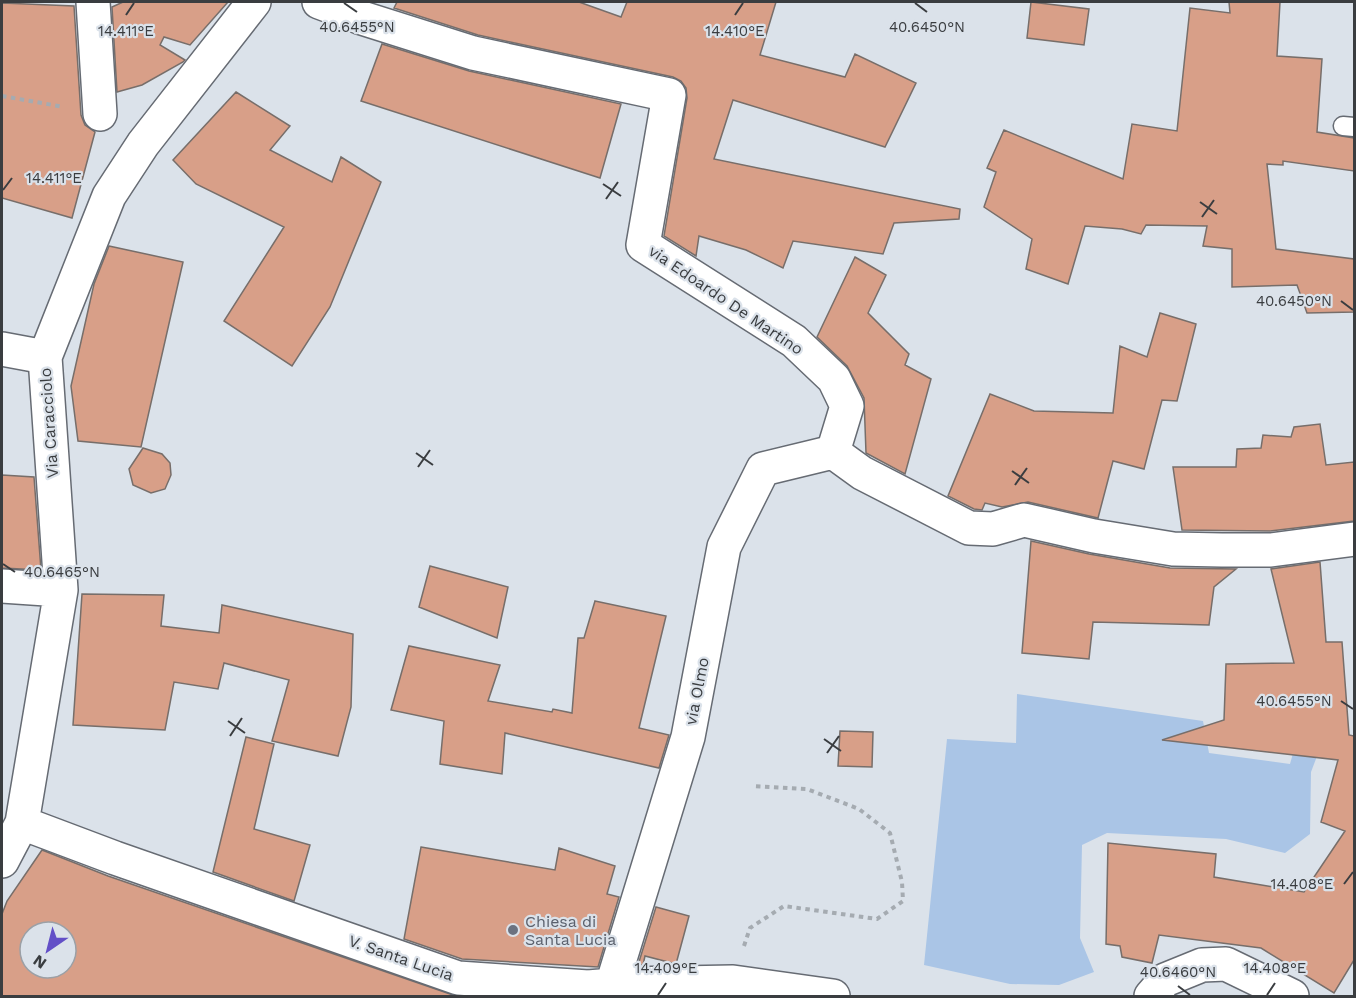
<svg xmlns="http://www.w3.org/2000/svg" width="1356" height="998" viewBox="0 0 1356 998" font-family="'Work Sans',sans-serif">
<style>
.green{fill:#aac5e6}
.building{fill:#d89f88;stroke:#776e6a;stroke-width:1.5;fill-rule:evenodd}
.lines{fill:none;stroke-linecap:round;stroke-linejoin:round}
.lane-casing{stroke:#666b73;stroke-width:21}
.street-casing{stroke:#666b73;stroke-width:36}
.path{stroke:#a5abb1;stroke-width:4;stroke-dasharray:4.5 4.5;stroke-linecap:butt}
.lane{stroke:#fff;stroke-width:18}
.street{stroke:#fff;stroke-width:33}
.ticks{fill:none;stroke:#3a3d40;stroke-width:2}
.worship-dot{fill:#6b7280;stroke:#dbe2ea;stroke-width:2}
.labels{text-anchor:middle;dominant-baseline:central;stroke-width:4.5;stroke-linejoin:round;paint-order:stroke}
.street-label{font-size:16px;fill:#3a3d40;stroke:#dbe2ea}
.worship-label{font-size:16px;fill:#5b616d;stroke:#dbe2ea;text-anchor:start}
.ticks-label{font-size:15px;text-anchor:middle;fill:#3a3d40;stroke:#dbe2ea;stroke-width:4.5;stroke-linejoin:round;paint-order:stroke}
</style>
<rect width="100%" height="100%" fill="#dbe2ea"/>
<path class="green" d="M1017 694 1203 721 1209 753 1290 764 1299 732 1322 743 1311 772 1310 834 1285 853 1226 839 1107 833 1082 845 1080 938 1094 972 1059 985 1010 984 924 965 947 739 1016 743Z"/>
<path class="building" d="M123 2H228L190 45 164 37 160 45 185 60 183 62 142 85 117 92 112 7Z
M397 2H579L621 17 627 2H776L760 55 845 77 855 54 916 83 885 147 733 100 714 159 960 209 959 219 894 223 883 254 793 241 783 268 746 250 699 236 696 256 664 236 687 98 686 88 681 81 673 77 478 35 394 8Z
M1031 2 1089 9 1084 45 1027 38Z
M1229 2H1280L1277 56 1322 59 1317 132 1354 138V171L1283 161V165L1267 164 1276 249 1354 259V312L1307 313 1297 285 1232 287V249L1203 246 1207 226 1146 225 1141 234 1122 229 1085 226 1068 284 1026 269 1032 239 984 207 996 172 987 168 1004 130 1123 179 1132 124 1177 131 1190 8 1230 13Z
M2 3 74 6 81 115 85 125 95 132 72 218 2 198Z
M382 44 469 71 621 104 600 178 361 101Z
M236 92 290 126 270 150 332 182 341 157 381 182 330 307 292 366 224 321 284 227 196 184 173 160Z
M109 246 183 262 141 447 78 441 71 386 94 284Z
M855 257 886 275 868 313 909 354 905 365 931 379 905 474 866 453 864 398 847 366 817 337Z
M1160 313 1196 324 1177 401 1162 400 1144 469 1113 461 1098 518 1028 502 1002 507 985 503 982 510 974 509 948 496 990 394 1034 411 1113 413 1120 346 1147 357Z
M1320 424 1326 465 1354 462V521L1270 531 1182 530 1173 467H1236L1237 449 1261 448 1263 435 1291 437 1294 427Z
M143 448 162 454 170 463 171 475 165 489 151 493 133 485 129 469Z
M2 475 34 477 41 570 2 568Z
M1031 541 1089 554 1170 568 1236 569 1214 587 1209 625 1093 622 1089 659 1022 653Z
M1320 562 1326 642H1342L1349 735 1354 736V960L1334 993 1261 948 1159 935 1152 963 1122 957 1120 946 1106 944 1108 843 1216 854 1214 877 1304 892 1345 831 1321 822 1338 760 1162 740 1224 720 1226 664 1294 663 1271 569Z
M430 566 508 587 497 638 419 607Z
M82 594 164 595 161 626 219 633 222 605 353 634 351 707 338 756 272 741 289 680 224 663 218 689 174 682 165 730 73 725Z
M595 601 666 616 639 728 669 735 659 768 505 733 502 774 440 764 444 721 391 710 409 646 500 665 488 701 552 712 553 709 572 713 578 638H584Z
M840 731 873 732 872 767 838 766Z
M246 737 274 744 254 829 310 845 294 901 213 872Z
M421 847 555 870 559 848 615 866 607 894 619 897 598 967 462 959 404 939Z
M42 850 108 876 456 996H2V914L7 901ZM30 932H66V968H30Z
M656 907 689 916 676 964 645 956 643 965H638Z"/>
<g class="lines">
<g class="lane-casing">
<path id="lane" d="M1343 126 1354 127"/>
</g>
<g class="street-casing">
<path id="street" d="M93 2 100 114
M319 2 359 17 473 53 669 95 643 245 794 341 834 379 847 406 833 452 862 473 969 528 993 529 1024 520 1094 536 1173 549 1222 550H1271L1354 539
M2 349 45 357
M2 586 61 590
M22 823 115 858 458 978 588 987 625 984 733 982 833 996
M2 861 22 823 61 590 45 357 109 196 143 144 254 2
M612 985 688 737 724 547 763 469 833 452
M1151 996 1165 980 1202 965 1226 964 1292 996"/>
</g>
<path class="path" d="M2 96 64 107
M744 946 750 928 784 906 877 919 903 901 902 882 890 833 859 809 807 789 753 786"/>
<use href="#lane" class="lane"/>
<use href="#street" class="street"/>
</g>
<path class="ticks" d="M344 3 357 12M915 3 927 12M126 15 134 3M735 15 743 3M603 184 621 196M3 190 12 178M606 199 618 182M1200 202 1217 214M1202 217 1214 200M1341 301 1353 310M416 453 433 465M418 467 430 450M1012 471 1029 483M1015 485 1027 468M3 564 15 572M1341 701 1353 709M228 721 245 733M230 736 242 718M824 739 841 751M827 753 839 736M1344 884 1353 872M1178 986 1190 995M658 995 666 983M1267 995 1275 983"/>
<circle class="worship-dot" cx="513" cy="930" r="6"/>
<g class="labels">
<g class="street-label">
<text transform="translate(726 300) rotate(34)">via Edoardo De Martino</text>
<text transform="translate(49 423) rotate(-94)">Via Caracciolo</text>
<text transform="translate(697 691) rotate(-79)">via Olmo</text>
<text transform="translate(401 958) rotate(19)">V. Santa Lucia</text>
</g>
<g class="worship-label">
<text x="525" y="921">Chiesa di<tspan x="525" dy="18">Santa Lucia</tspan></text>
</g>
</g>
<g class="ticks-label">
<text x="357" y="32">40.6455°N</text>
<text x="927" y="32">40.6450°N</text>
<text x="126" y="36">14.411°E</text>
<text x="735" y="36">14.410°E</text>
<text x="54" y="183">14.411°E</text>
<text x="1294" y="306">40.6450°N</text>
<text x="62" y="577">40.6465°N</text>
<text x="1294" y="706">40.6455°N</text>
<text x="1302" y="889">14.408°E</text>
<text x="666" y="973">14.409°E</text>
<text x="1275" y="973">14.408°E</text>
<text x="1178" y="977">40.6460°N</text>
</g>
<rect width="1356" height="998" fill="none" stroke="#3a3d40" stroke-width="6"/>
<g transform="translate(48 950) rotate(215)"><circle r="28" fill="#dbe2ea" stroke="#9ba0a6" stroke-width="1.5"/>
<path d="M0-4.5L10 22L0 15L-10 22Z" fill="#624fc7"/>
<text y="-9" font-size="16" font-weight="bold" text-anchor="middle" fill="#3a3d40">N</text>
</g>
</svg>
